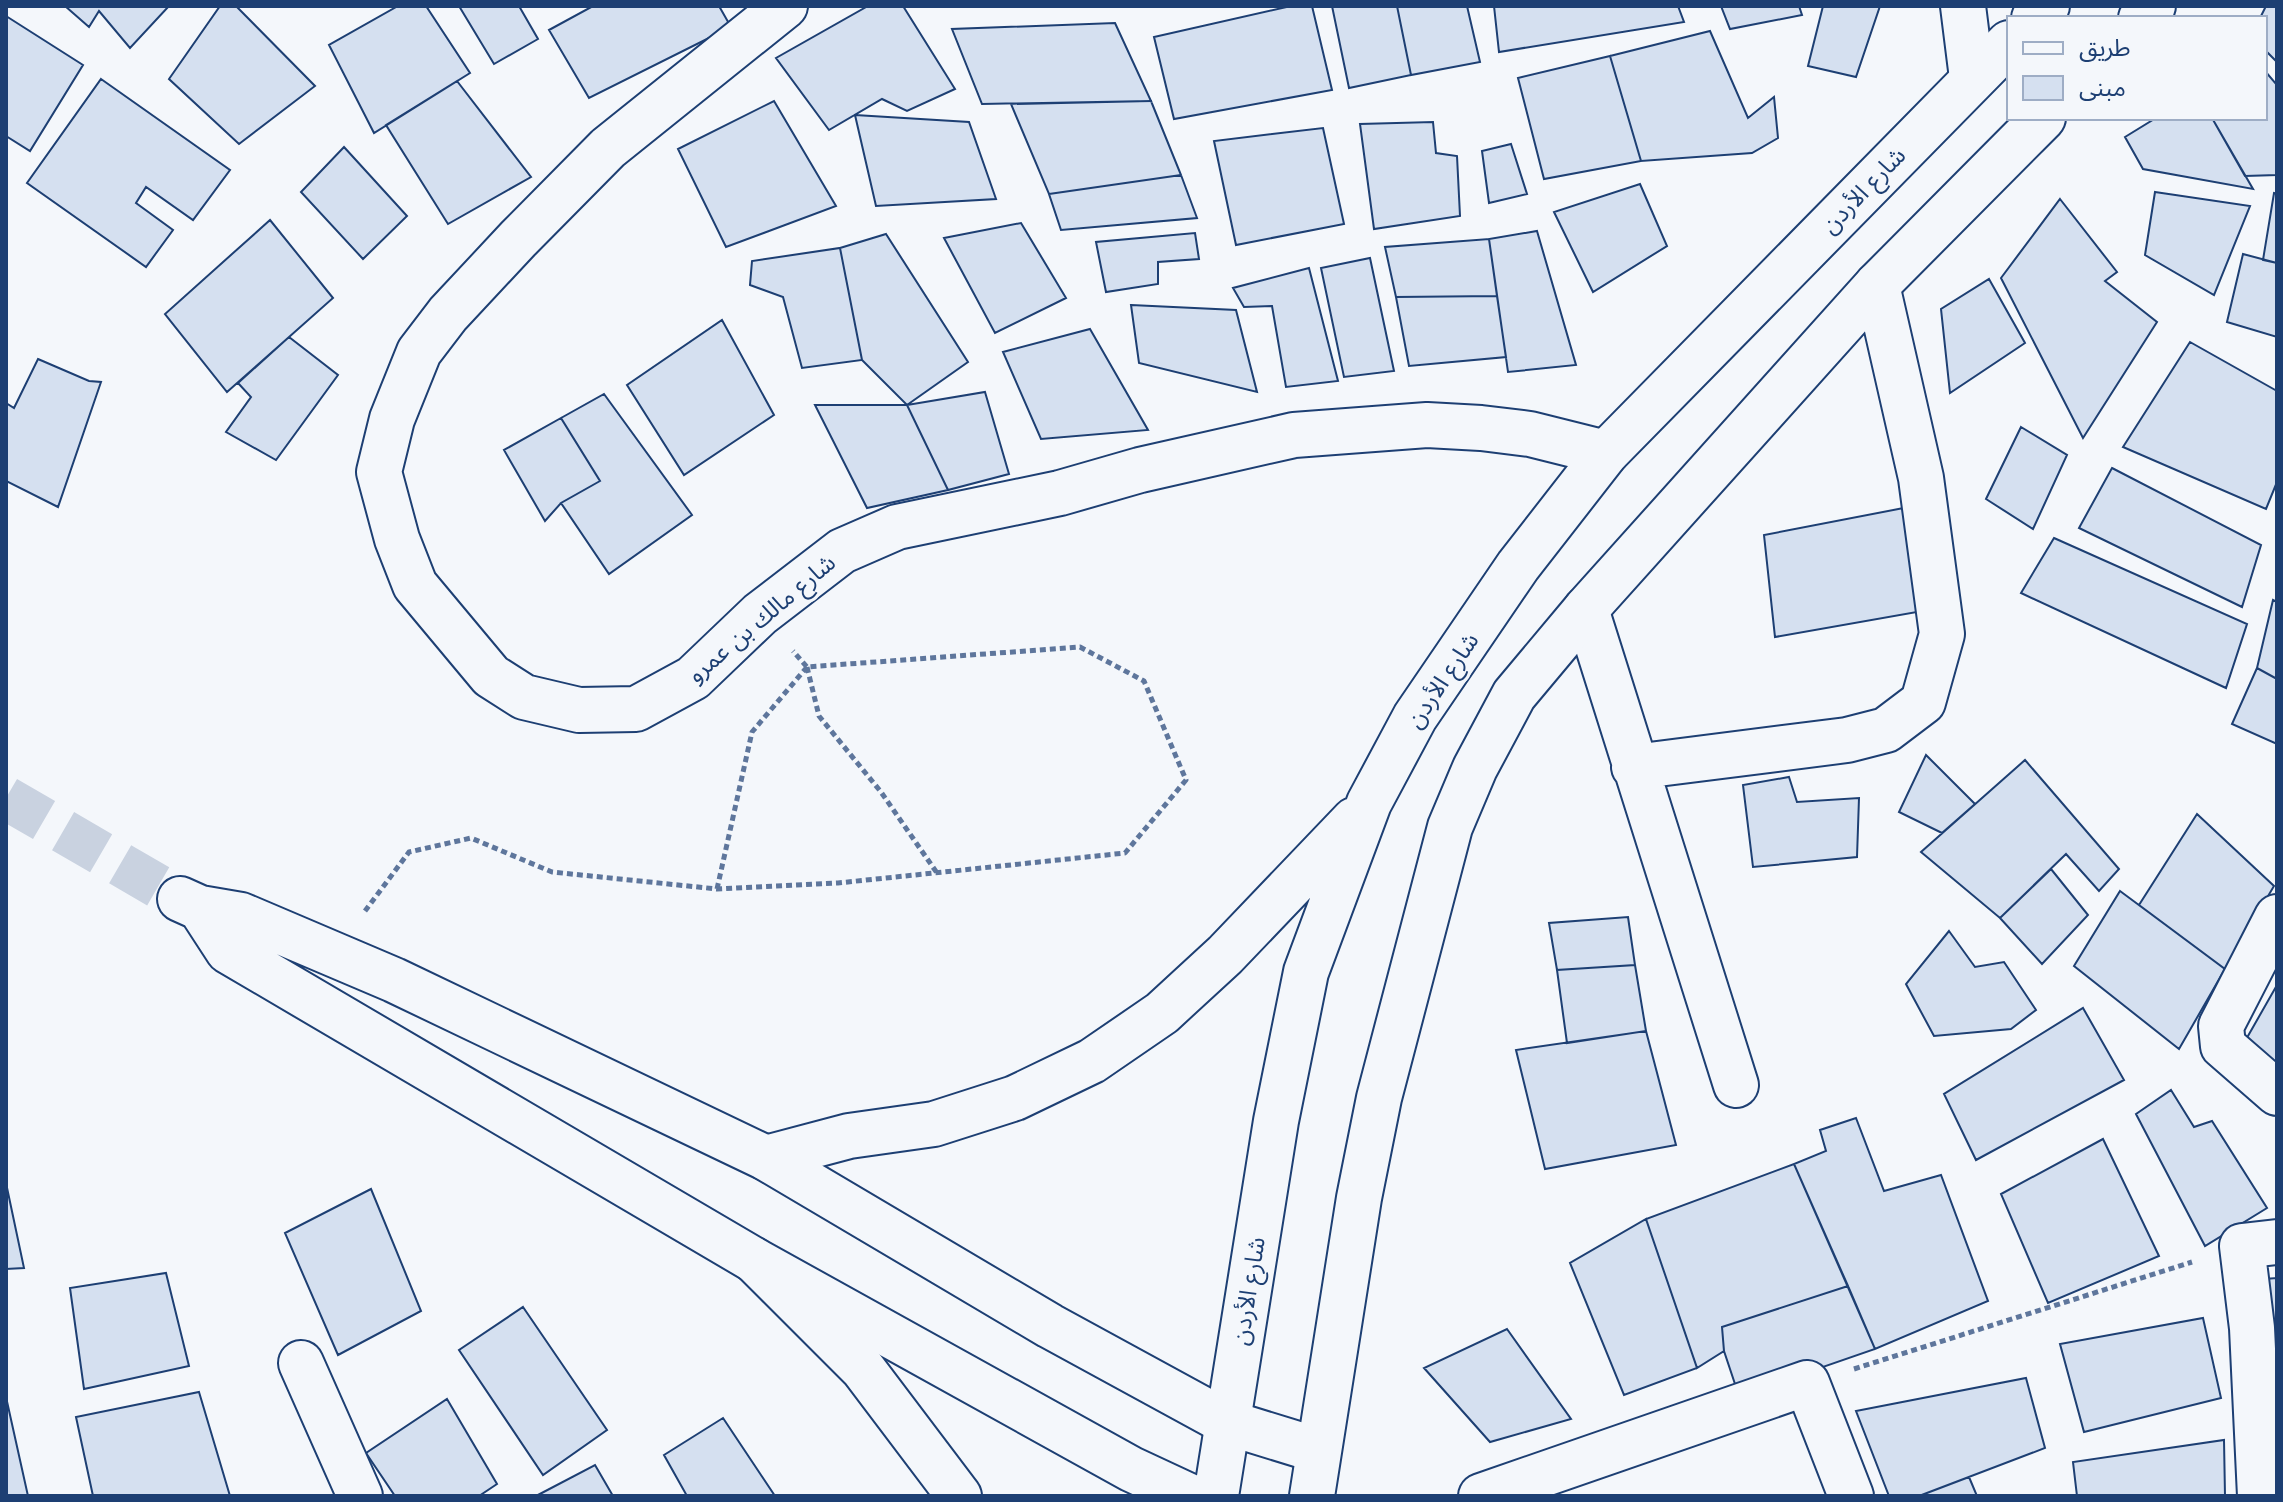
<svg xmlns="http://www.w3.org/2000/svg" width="2283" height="1502" viewBox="0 0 2283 1502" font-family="Helvetica,'Noto Sans Arabic',sans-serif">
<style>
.building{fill:#d5e0f0;stroke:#1d3f73;stroke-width:2}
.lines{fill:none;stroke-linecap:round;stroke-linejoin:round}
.major-tunnel{stroke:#c9d2e0;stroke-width:44;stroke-dasharray:44 22;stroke-linecap:butt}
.minor-casing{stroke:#1d3f73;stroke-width:48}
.major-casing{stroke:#1d3f73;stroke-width:48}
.highway-casing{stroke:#1d3f73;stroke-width:48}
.path{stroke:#5e769c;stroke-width:5;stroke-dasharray:6 4;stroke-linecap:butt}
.minor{stroke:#f4f7fb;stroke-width:44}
.major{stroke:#f4f7fb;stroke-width:44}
.highway{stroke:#f4f7fb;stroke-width:44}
.labels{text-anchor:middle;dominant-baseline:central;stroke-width:6;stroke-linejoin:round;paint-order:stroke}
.street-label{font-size:24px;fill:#1d3f73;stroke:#f4f7fb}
</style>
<rect width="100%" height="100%" fill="#f4f7fb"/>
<path class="building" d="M65 6H169L130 48 99 11 89 27Z
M220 6H236L315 86 239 144 169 79Z
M398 6H426L470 73 374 133 329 45Z
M459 6H519L538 39 494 64Z
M593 6H719L731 27 589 98 549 30Z
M868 6H903L955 89 907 111 882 99 829 130 776 58Z
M1291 6H1312L1332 90 1174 119 1154 37Z
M1332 6H1397L1411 75 1349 88Z
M1397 6H1467L1480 62 1411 75Z
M1494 6H1678L1684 22 1499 52Z
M1721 6H1799L1802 15 1730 29Z
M1823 6H1880L1856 77 1808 66Z
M2266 6H2277V62L2265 50V18H2260Z
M6 16 83 65 30 151 6 136Z
M1115 23 1151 101 982 104 952 29Z
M1710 31 1748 118 1774 97 1778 138 1752 153 1641 161 1610 56Z
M1610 56 1641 161 1544 179 1518 78Z
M2265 71 2277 85V175L2245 176 2212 118H2265Z
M101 79 230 170 193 220 146 187 136 203 173 230 146 267 27 183Z
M457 81 531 177 448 224 386 125Z
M774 101 836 206 726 247 678 149Z
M1151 101 1181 175 1049 194 1011 104Z
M855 115 969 122 996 199 876 206Z
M2156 118H2212L2253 189 2143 169 2125 137Z
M1433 122 1436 153 1457 156 1460 216 1374 229 1360 124Z
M1323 128 1344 224 1236 245 1214 141Z
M1511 144 1527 194 1489 203 1482 151Z
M344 147 407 216 363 259 301 192Z
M1181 175 1197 218 1061 230 1049 194Z
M1640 184 1667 246 1593 292 1554 212Z
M2155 192 2250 206 2214 295 2145 255Z
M2274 193 2277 194V263L2263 260Z
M2060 199 2117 272 2105 281 2157 322 2083 438 2001 278Z
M270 220 333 298 227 392 165 314Z
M1021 223 1066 298 995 333 944 238Z
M1537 231 1576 365 1508 372 1489 239Z
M1195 233 1199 259 1158 262V284L1106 292 1096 242Z
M886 234 968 362 907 405 862 360 840 248Z
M1489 239 1497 296 1396 297 1385 247Z
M840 248 862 360 802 368 783 297 750 285 752 261Z
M2243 254 2277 263V337L2227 322Z
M1370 258 1394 371 1344 377 1321 268Z
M1309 268 1338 381 1286 387 1272 306 1244 307 1233 288Z
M1989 279 2025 343 1950 393 1941 309Z
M1497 296 1506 357 1409 366 1396 297Z
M1131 305 1236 310 1257 392 1139 363Z
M722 320 774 415 684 475 627 385Z
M1090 329 1148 430 1041 439 1003 352Z
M289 337 338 375 276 460 226 432 251 397 238 383Z
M2190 342 2277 391V482L2266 509 2123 447Z
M38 359 89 381 101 382 58 507 6 481V403L14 408Z
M985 392 1009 474 948 490 907 405Z
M604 394 692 515 609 574 561 503 600 481 561 418Z
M815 405H907L948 490 867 508Z
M561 418 600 481 561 503 545 521 504 450Z
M2021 427 2067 455 2033 529 1986 499Z
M2112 468 2261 545 2242 607 2079 528Z
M1914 506 1934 609 1775 637 1764 535Z
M2054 538 2247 624 2226 688 2021 593Z
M2273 600 2277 602V679L2257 668Z
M2257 668 2277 679V744L2232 724Z
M1926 755 1975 804 1942 833 1899 812Z
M2025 760 2119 869 2099 891 2066 854 2000 918 1921 852Z
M1789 777 1797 802 1859 798 1857 857 1753 867 1743 785Z
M2197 814 2274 886 2225 969 2139 905Z
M2051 869 2088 915 2042 964 2000 918Z
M2120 891 2225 969 2179 1049 2074 966Z
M1628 917 1635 965 1557 970 1549 923Z
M1949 931 1975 967 2004 962 2036 1010 2011 1029 1934 1036 1906 984Z
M1635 965 1646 1031 1567 1043 1557 970Z
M2277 985V1080L2240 1050Z
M2083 1008 2124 1080 1976 1160 1944 1094Z
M1646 1031 1676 1145 1545 1169 1516 1050Z
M2171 1090 2194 1127 2212 1121 2267 1208 2205 1246 2136 1114Z
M1856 1118 1884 1191 1941 1175 1988 1301 1875 1349 1794 1164 1826 1151 1820 1130Z
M2103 1139 2159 1256 2048 1303 2001 1194Z
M1794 1164 1848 1286 1722 1327 1724 1351 1697 1368 1646 1219Z
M6 1183 24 1268 6 1269Z
M371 1189 421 1311 338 1355 285 1233Z
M1646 1219 1697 1368 1624 1395 1570 1263Z
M166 1273 189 1366 84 1389 70 1288Z
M2277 1278V1393L2264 1279Z
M1848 1286 1875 1349 1739 1396 1724 1351 1722 1327Z
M523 1307 607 1430 543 1475 459 1350Z
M2203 1318 2221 1398 2084 1432 2060 1344Z
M1507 1329 1571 1419 1490 1442 1424 1368Z
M2026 1378 2045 1448 1919 1496H1889L1856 1411Z
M199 1392 230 1496H93L76 1417Z
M6 1397 28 1496H6Z
M447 1399 497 1484 479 1496H395L366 1453Z
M723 1418 775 1496H687L664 1455Z
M2224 1440 2225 1496H2077L2073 1462Z
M595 1465 613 1496H536Z
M1969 1477 1977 1496H1919Z"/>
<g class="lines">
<path class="major-tunnel" d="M6 798 180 899"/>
<g class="minor-casing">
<path id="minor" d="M785 6 608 148 518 239 448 314 419 352 392 419 379 472 397 539 415 585 491 676 524 697 579 710 636 709 693 678 760 614 842 551 897 527 1060 493 1140 470 1294 435 1427 425 1481 428 1530 434 1606 453
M1963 6 1972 78
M1586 609 1736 1085
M1634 767 1847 740 1886 730 1923 702 1942 634 1921 478 1877 285
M2277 917 2221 1026 2223 1046 2277 1093
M301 1363 360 1496
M1481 1496 1807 1383 1851 1496
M2260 1496 2252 1328 2242 1246 2277 1242"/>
</g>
<g class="major-casing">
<path id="major" d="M180 899 200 908 241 915 394 980 766 1158 1050 1326 1226 1422 1317 1450
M200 908 228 951 754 1260 1131 1469 1189 1496"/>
</g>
<g class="highway-casing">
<path id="highway" d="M2034 18 2047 6
M2141 18 2153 6
M766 1158 849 1136 934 1124 1015 1098 1092 1061 1162 1013 1225 955 1354 820
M754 1260 863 1369 959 1496
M1216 1496 1276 1121 1306 972 1369 803 1415 717 1518 566 1606 453 2009 43
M1312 1496 1359 1198 1379 1098 1450 827 1475 768 1514 695 1586 609 1877 285 2043 118"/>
</g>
<path class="path" d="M807 667 819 716 881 792 937 873
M717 889 752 732 807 667
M365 911 409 852 471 838 552 872 717 889 838 883 1125 853 1186 780 1144 681 1080 647 807 667 793 651
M1854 1369 2192 1262"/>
<use href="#minor" class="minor"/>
<use href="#major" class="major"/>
<use href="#highway" class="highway"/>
</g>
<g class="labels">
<g class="street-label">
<text transform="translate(1863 190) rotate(-46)">شارع الأردن</text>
<text transform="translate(761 618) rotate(-40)">شارع مالك بن عمرو</text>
<text transform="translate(1442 680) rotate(-56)">شارع الأردن</text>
<text transform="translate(1248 1291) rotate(-81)">شارع الأردن</text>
</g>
</g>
<rect width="2283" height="1502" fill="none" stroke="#1d3f73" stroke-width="16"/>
<rect x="2007" y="16" width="260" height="104" fill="#f4f7fb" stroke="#9eadc5" stroke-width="2"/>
<rect x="2023" y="42" width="40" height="12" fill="#f4f7fb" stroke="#9eadc5" stroke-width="2"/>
<text x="2079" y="56" font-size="24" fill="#1d3f73">طريق</text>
<rect x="2023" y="76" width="40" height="24" fill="#d5e0f0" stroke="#9eadc5" stroke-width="2"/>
<text x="2079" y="96" font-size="24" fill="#1d3f73">مبنى</text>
</svg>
